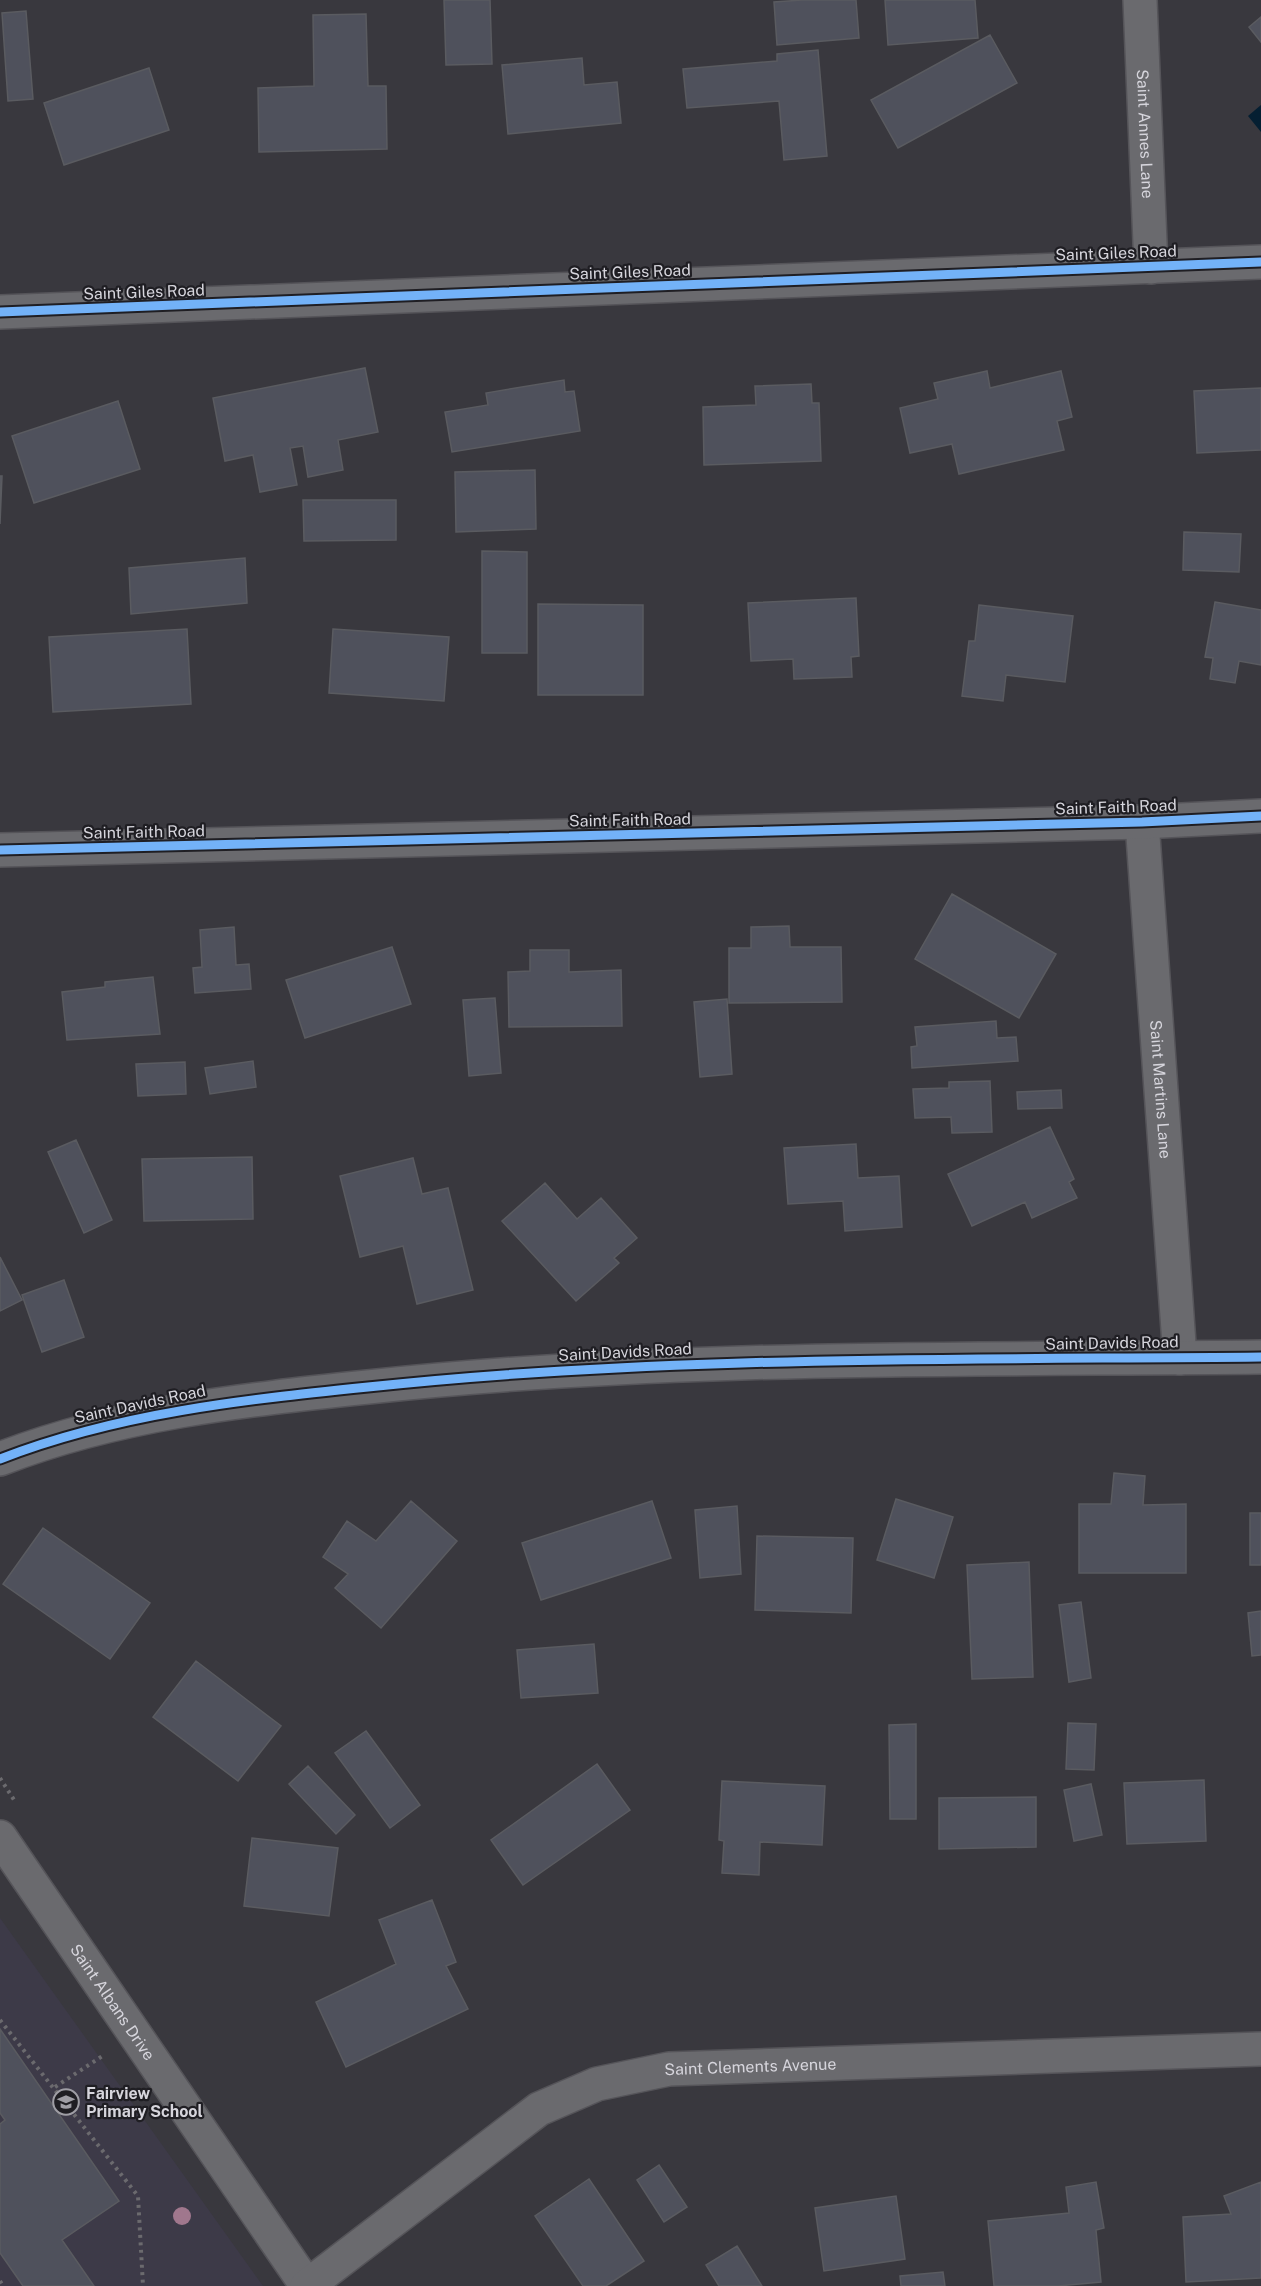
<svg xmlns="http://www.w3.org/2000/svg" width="1261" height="2286" viewBox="0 0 1261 2286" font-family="'Public Sans',sans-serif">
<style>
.built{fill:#3d3a48}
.water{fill:#051f32}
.building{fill:#4f515c;stroke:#5a5b60;stroke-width:1.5}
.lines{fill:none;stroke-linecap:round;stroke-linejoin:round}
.minor-casing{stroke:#555459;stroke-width:36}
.path{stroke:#6b6a6e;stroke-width:4;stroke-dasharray:3 4.5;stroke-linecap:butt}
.minor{stroke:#6a6a6e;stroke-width:33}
.cycleway-casing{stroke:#1f1e23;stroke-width:13}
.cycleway{stroke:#73b2f8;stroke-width:9}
.tree{fill:#a0778d}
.labels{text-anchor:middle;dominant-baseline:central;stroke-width:4.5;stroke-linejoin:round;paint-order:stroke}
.street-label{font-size:16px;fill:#d6d5dc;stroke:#1f1e23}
.poi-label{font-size:16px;font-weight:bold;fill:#d6d5dc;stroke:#1f1e23;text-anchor:start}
</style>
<rect width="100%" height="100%" fill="#39383e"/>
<path class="built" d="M0 1918 263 2286H0Z"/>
<path class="water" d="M1261 105V132L1248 116Z"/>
<path class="building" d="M444 0H490L492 64 446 65Z
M802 0H856L859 38 777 45 774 2Z
M885 0H975L978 38 888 45Z
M26 11 33 99 8 101 2 13Z
M366 14 368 86H386L387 149 259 152 258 88 314 86 313 15Z
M1261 17V42L1249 27Z
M990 35 1017 83 898 148 871 100Z
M818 50 827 156 784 160 779 101 687 108 683 69 777 61V54Z
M582 58 584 85 617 82 621 123 508 134 502 65Z
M149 68 169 130 64 165 44 103Z
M365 368 378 432 338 440 343 470 308 477 303 446 290 448 297 485 260 492 253 455 225 461 213 398Z
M987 371 990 388 1061 371 1072 417 1057 421 1064 450 959 474 952 444 910 453 900 408 938 399 934 383Z
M564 380 565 392 574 391 580 431 452 452 445 412 488 405 486 393Z
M811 384 812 403H819L821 461 704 465 703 407 756 405 755 386Z
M1261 388V450L1197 453 1194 391Z
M118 401 140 469 34 503 12 436Z
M535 470 536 529 456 532 455 472Z
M0 476H2L0 524Z
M303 500H396V540L304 541Z
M1184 532 1241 534 1239 572 1183 570Z
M482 551 527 552V653H482Z
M245 558 247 603 131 614 129 568Z
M856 598 859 656 851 657 852 677 794 679 793 659 751 661 748 603Z
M1215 602 1261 610V665L1239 661 1235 683 1210 679 1213 658 1205 657Z
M538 604 643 605V695H538Z
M979 605 1073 616 1065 682 1006 675 1003 701 962 696 969 641H975Z
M187 629 191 704 53 712 49 637Z
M333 629 449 637 444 701 329 693Z
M952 894 1056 954 1019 1018 915 959Z
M789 926 790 947H841L842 1002 729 1003V948H751V927Z
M234 927 236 965 249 964 251 989 195 993 193 968 202 967 200 930Z
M392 947 411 1004 305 1038 286 980Z
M530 950H569V972L621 970 622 1026 509 1027 508 972 530 971Z
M153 977 160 1034 67 1040 62 992 105 987V982Z
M495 998 501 1073 469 1076 463 1000Z
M727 999 732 1074 700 1077 694 1002Z
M996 1021 997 1038 1016 1037 1018 1061 912 1068 911 1047 917 1046 915 1027Z
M253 1061 256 1087 210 1094 205 1068Z
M185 1062 186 1094 138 1096 136 1064Z
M990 1081 992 1132 952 1133 951 1117 915 1118 913 1089 949 1088V1082Z
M1061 1090 1062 1108 1018 1109 1017 1092Z
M1050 1127 1074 1179 1069 1182 1077 1198 1032 1218 1025 1202 972 1226 948 1174Z
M76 1140 112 1220 84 1233 48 1152Z
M856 1144 858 1178 899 1176 902 1227 845 1231 843 1201 788 1204 784 1148Z
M252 1157 253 1219 144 1221 142 1159Z
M413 1158 422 1194 448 1188 473 1290 417 1304 403 1246 360 1257 340 1176Z
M545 1183 577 1219 601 1198 637 1238 614 1258 619 1263 576 1301 502 1221Z
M0 1257 22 1300 0 1311Z
M64 1280 84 1337 42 1352 22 1295Z
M1114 1473 1145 1476 1143 1505 1186 1504V1573H1079V1504H1111Z
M896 1499 953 1517 934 1578 877 1560Z
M411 1501 457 1541 381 1628 335 1588 348 1574 323 1557 347 1521 376 1541Z
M652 1501 671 1558 541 1600 522 1543Z
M737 1506 741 1574 700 1578 695 1510Z
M1250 1513H1261V1565H1250Z
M43 1528 150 1603 110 1659 3 1584Z
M757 1536 853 1538 851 1613 755 1610Z
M1029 1562 1033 1677 972 1679 967 1565Z
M1081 1602 1091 1678 1069 1682 1059 1605Z
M1261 1611V1655L1252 1656 1248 1613Z
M594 1644 598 1693 521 1698 517 1650Z
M196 1661 281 1726 238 1781 153 1717Z
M1068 1723 1096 1724 1094 1770 1066 1769Z
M916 1724V1819H890L889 1725Z
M366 1731 420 1805 390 1828 335 1753Z
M597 1764 630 1810 523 1885 491 1840Z
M308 1766 355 1815 336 1834 289 1784Z
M1204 1780 1206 1841 1127 1844 1124 1783Z
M722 1781 825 1786 822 1845 760 1842 759 1875 722 1873 724 1841 719 1840Z
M1091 1784 1102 1835 1074 1841 1064 1790Z
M1036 1797V1847L939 1849V1798Z
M252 1838 338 1848 329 1916 244 1906Z
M432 1900 456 1962 446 1966 468 2009 346 2067 316 2002 396 1964 379 1920Z
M0 2029 119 2201 62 2240 94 2286H23L0 2253V2124L5 2120 0 2113Z
M659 2165 687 2207 664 2222 637 2180Z
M589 2179 644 2261 606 2286H583L535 2216Z
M1096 2182 1104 2228 1096 2230 1101 2282 1058 2286H994L988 2221 1069 2213 1066 2187Z
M1261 2182V2278L1186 2282 1183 2217 1231 2214 1224 2196Z
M896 2196 905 2259 824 2271 815 2208Z
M737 2246 762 2286H719L706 2265Z
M943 2272 945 2286H901L900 2276Z"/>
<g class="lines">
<g class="minor-casing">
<g id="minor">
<path id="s1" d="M1140 0 1151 267"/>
<path d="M0 312 1261 262"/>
<path id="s2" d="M1142 822 1180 1358"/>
<path d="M0 850 1142 822 1261 816"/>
<path d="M0 1459C118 1413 243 1400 368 1387 665 1355 963 1360 1261 1357"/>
<path id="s3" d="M0 1837 307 2286"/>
<path id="s4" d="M307 2286 539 2109 597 2084 669 2069 1261 2049"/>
</g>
</g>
<path class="path" d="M0 1778 16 1803
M0 2020 138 2196 143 2286
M55 2087 104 2055
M0 2281 3 2286"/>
<use href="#minor" class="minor"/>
<g class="cycleway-casing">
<path id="cycleway" d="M0 312 1261 262
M0 850 1142 822 1261 816
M0 1459C118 1413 243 1400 368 1387 665 1355 963 1360 1261 1357"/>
</g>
<use href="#cycleway" class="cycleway"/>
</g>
<circle class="tree" cx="182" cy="2216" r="9"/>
<defs>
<g id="school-ring" transform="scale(1.35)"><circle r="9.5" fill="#1f1e23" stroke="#9f9ea5" stroke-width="1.5"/><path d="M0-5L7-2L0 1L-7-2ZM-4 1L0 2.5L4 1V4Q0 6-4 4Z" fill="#9f9ea5"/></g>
</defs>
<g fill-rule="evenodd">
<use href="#school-ring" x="66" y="2102"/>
</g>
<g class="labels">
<g class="street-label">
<text stroke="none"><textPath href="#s1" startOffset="134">Saint Annes Lane</textPath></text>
<text transform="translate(1116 253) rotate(-2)">Saint Giles Road</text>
<text transform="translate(630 272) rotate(-2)">Saint Giles Road</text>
<text transform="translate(144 292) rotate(-2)">Saint Giles Road</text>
<text transform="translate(1116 807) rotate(-2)">Saint Faith Road</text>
<text transform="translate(630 820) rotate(-1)">Saint Faith Road</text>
<text transform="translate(144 832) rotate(-1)">Saint Faith Road</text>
<text stroke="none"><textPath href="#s2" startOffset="268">Saint Martins Lane</textPath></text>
<text transform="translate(1112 1343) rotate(-1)">Saint Davids Road</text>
<text transform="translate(625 1352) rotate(-3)">Saint Davids Road</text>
<text transform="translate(140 1404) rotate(-12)">Saint Davids Road</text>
<text stroke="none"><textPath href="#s3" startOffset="200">Saint Albans Drive</textPath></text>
<text stroke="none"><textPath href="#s4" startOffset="510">Saint Clements Avenue</textPath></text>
</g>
<g class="poi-label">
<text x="86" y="2093">Fairview<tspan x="86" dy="18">Primary School</tspan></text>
</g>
</g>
</svg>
